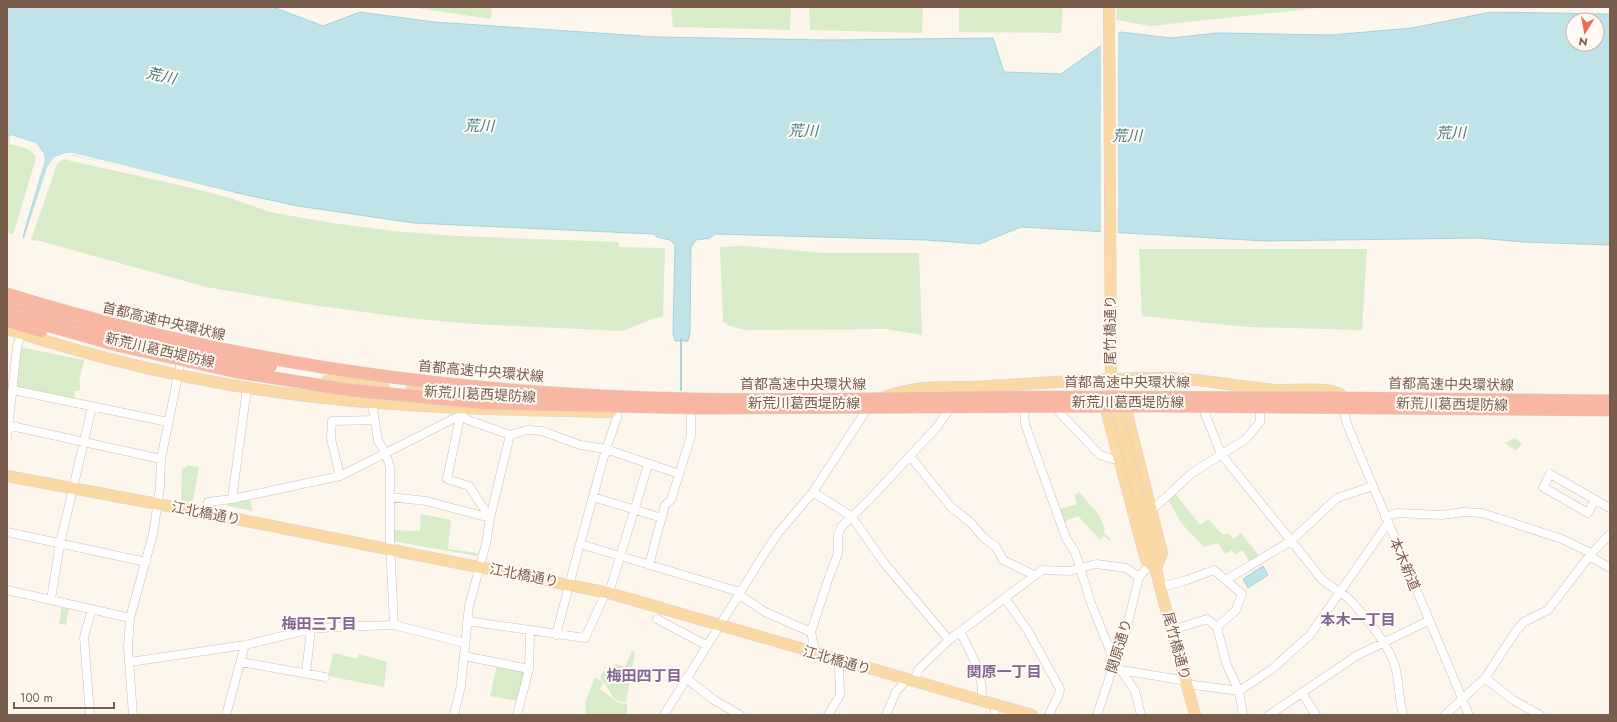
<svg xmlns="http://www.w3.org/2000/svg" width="1617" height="722" viewBox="0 0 1617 722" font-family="Jost,'Noto Sans JP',sans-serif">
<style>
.green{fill:#d8ecc9}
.water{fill:#bfe3e8;stroke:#a5d3da;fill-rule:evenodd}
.pier{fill:#fdf6ec}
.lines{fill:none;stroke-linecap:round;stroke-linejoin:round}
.stream{stroke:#a5d3da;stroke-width:2}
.minor-casing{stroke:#d1beb0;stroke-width:9}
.major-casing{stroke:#dad1cd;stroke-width:12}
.highway-casing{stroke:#dad1cd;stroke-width:13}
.minor{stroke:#fff;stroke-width:8}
.major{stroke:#fbd9a5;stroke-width:11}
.highway{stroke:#f7b7a3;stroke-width:12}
.major-bridge-casing{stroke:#dad1cd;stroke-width:12;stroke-linecap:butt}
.highway-bridge-casing{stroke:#dad1cd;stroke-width:13;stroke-linecap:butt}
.major-bridge{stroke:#fbd9a5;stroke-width:11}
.highway-bridge{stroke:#f7b7a3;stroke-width:12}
.labels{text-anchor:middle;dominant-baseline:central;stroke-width:4;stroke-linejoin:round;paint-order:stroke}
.street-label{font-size:14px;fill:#7a5c4d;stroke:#fffaf3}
.water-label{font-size:15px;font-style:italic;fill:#437c86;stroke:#fffaf3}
.neighbourhood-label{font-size:15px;font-weight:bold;fill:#846695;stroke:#fffaf3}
</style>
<rect width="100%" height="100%" fill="#fdf6ec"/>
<path class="green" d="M410 7H492L491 19Z
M671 7H791L790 30 673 27Z
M809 7H923L922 33 810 30Z
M959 7H1063L1061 33 959 32Z
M1117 7H1328L1150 26 1116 20Z
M11 135 9 144C18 146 33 148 36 158L13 235 7 232V136Z
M63 159 192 188 230 198 270 212 332 223 394 231 456 236 619 242V247L665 248 663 317 652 319 623 331 473 324 408 318 306 304 206 287 40 241 31 240 57 164Z
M745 246 826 253H919L922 335 885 329 748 330 732 327 723 322 720 247Z
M1139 249H1367L1362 330 1246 327 1142 316Z
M19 347 84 360 79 382 81 383 79 391H75L73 400 17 389 15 386Z
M1515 438 1522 444 1516 451 1505 443Z
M186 465 199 467 193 501 184 502 181 500 182 468H186Z
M1079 492 1099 515 1105 529 1103 531 1111 540 1110 541 1104 536 1100 540 1078 516 1063 522 1060 509 1077 504 1074 496Z
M1175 493 1200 525 1208 519 1223 535 1227 533 1234 539 1241 533 1260 557 1250 564 1243 550 1235 555 1232 550 1225 554 1218 543 1204 547 1182 524 1168 500Z
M250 499 253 511 228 506 227 502Z
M421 514 451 520 448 549 478 553 477 556 392 541 391 530 420 531Z
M62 605 69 607 66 625 59 624Z
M632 651 635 652 626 702C611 702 611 691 604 682L600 689 619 703 627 704V715H586L585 703 595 677 603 682 600 676 604 671 616 664 625 667Z
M333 653 358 659 359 654 387 662 384 687 328 676Z
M497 665 525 671 518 701 490 696Z"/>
<path class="water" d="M7 7H273L323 26 360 12 434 22 657 37 830 40 993 38 1004 72 1061 74 1120 32 1171 38 1217 33 1331 35 1412 28 1491 12 1610 14V245L1523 242 1478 238 1265 241 1021 227 979 244 926 240 715 234 710 238 696 240 691 247 690 333 688 341H675L673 333 675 245 670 240 657 237 654 234 414 223 298 206 247 195 65 153 54 157 47 167 24 238 23 237 45 160C43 142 26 140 11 135L7 136ZM1573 20H1597V44H1573Z
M1263 566 1268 575 1248 588 1243 579Z"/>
<path class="pier" d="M1118 31V234L1101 233V43Z
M11 135 36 143 44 154 45 160 22 237 20 236 43 160V155L35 145 10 137Z
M65 153H73L232 192 231 194 73 155 59 156 55 158 49 167 26 238H24L47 167 54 157Z"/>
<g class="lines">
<path class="stream" d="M681 390V339"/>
<g class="minor-casing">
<path id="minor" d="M13 390 168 422
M372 402 378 441 385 452 390 467V543L394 625
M1024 411 1025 424 1066 538 1075 552 1091 603 1115 663
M1058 411 1100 455 1119 461
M1204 411 1221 454 1313 568C1324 587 1338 587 1352 602 1367 618 1389 646 1395 666 1399 680 1399 700 1403 715
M1344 412 1347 424 1469 715
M7 425 161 459
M7 438 17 347 21 333
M910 456 951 507 970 522 983 537 996 547 1003 560 1034 575
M340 476 331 439 332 421 374 420
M813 492 851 516 885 564 949 640
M390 497 426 501 490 518 510 435
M593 497 662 518
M232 499 247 388
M1595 500 1588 513 1543 487 1550 474 1610 508
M1152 510 1192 473 1246 439 1260 422V411
M206 513 208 502 232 499 340 476 461 415 468 420 510 435 527 430 542 431 580 445 606 449 679 474
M1385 517 1397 513 1442 515 1464 512 1482 513 1562 539 1589 552 1591 557 1610 568
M7 532 146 562
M580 544 606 449 617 418V412
M649 565 665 505 671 500 691 436V413
M1226 580 1291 541 1337 498 1373 486
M1160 587 1184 581 1214 570 1242 594 1236 610 1217 627
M7 590 130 618
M609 593 648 465
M738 594 765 612 811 632
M1005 598 1028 631 1060 689C1059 699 1052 705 1049 715
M51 599 60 544 92 407
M657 619 706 645
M467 621 585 638 606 592
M1172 630 1207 619 1217 627 1226 663 1239 691 1243 715
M960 632C970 650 986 680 981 701
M556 635 580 544 740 592
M812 652 814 646 811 632 829 577 838 554V535L841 527 870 499 937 427 948 411
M464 656 529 669
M130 662 245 645 311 629 336 627 394 625 465 643
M241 662 325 677
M1117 670H1121L1135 691 1141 715
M1121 670 1187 681
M306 673 311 629
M686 678 714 700 740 715
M1485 678 1513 700 1540 715
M915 682 918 670 949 640 1042 570 1069 571 1096 564 1126 568 1139 577 1154 560
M1187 684 1239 691 1272 669 1310 635 1388 523
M1302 693 1316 715
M90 715 84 637 92 609
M133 715 128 647 130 618 153 534 160 487 161 459 182 356
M226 715 245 645
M454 715 461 685 469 606 486 544 490 518 469 486 447 479 461 413
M517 715 529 669 530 631
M664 715 764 554 779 532 813 492 865 412
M828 715 840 695 839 667 841 661
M886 715 896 692 902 685 903 679
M994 715 996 705
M1097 715 1127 626 1139 577
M1269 715 1356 656 1428 621
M1445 715 1485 678 1516 631 1524 622 1548 610 1590 555 1610 534"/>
</g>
<g class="major-casing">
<path id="major" d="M1109 7 1111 384
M7 329C105 361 205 384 307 396 408 408 510 410 611 412
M327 381 384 388
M411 390 534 397
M883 398C917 383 954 389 990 386 1049 383 1108 377 1168 378 1204 379 1240 387 1276 390 1292 391 1330 386 1341 395L1344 403
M1104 402 1146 560 1156 569 1162 553 1124 402
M7 476 222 516 609 593 1032 715
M1139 498 1160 587 1195 715"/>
</g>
<g class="highway-casing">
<path id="highway" d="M7 304 92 329
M7 321 41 331"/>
</g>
<use href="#minor" class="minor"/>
<use href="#major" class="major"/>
<use href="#highway" class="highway"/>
<g class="major-bridge-casing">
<path id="major-bridge" d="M1111 388 1139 498"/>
</g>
<g class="highway-bridge-casing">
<path id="highway-bridge" d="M7 294C230 363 461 395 694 399 805 401 916 398 1026 397 1221 397 1415 398 1610 401
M7 314 120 346 237 372 349 390 486 403 693 408 1153 406 1610 410
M92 329 157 346 271 366"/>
</g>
<use href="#major-bridge" class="major-bridge"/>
<use href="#highway-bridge" class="highway-bridge"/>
</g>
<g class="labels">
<g class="street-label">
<text transform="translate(164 321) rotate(13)">首都高速中央環状線</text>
<text transform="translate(1110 330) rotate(-90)">尾竹橋通り</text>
<text transform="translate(160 350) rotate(13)">新荒川葛西堤防線</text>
<text transform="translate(481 371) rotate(5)">首都高速中央環状線</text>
<text x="1127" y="382">首都高速中央環状線</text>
<text x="803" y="384">首都高速中央環状線</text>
<text transform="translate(1451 384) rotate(1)">首都高速中央環状線</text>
<text transform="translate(480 394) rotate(3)">新荒川葛西堤防線</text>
<text x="1128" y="402">新荒川葛西堤防線</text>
<text x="804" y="403">新荒川葛西堤防線</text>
<text transform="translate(1452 404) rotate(1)">新荒川葛西堤防線</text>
<text transform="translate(206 513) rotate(11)">江北橋通り</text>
<text transform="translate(1405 564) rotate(67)">本木新道</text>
<text transform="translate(524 575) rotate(11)">江北橋通り</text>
<text transform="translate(1119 646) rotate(-73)">関原通り</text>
<text transform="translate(1177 646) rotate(75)">尾竹橋通り</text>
<text transform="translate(837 660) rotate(16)">江北橋通り</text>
</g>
<g class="water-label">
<text transform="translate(161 76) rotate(13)">荒川</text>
<text transform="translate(479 126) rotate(1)">荒川</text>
<text transform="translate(803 131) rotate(1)">荒川</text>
<text transform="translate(1451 133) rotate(-1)">荒川</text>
<text x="1127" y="136">荒川</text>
</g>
<g class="neighbourhood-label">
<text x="1358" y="620">本木一丁目</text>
<text x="319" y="624">梅田三丁目</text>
<text x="1004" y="672">関原一丁目</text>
<text x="644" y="676">梅田四丁目</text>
</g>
</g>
<rect width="1617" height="722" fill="none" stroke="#7a5c4d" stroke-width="16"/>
<g transform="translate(1585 32) rotate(191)"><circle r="19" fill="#fffaf3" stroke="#cabbb1"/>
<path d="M0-3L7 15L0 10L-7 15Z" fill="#e76f51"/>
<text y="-6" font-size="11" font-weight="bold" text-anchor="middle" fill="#7a5c4d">N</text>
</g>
<path d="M14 702v6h100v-6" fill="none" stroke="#7a5c4d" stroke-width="2"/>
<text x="20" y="702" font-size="12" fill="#7a5c4d" stroke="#fffaf3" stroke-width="3" paint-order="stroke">100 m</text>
</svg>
